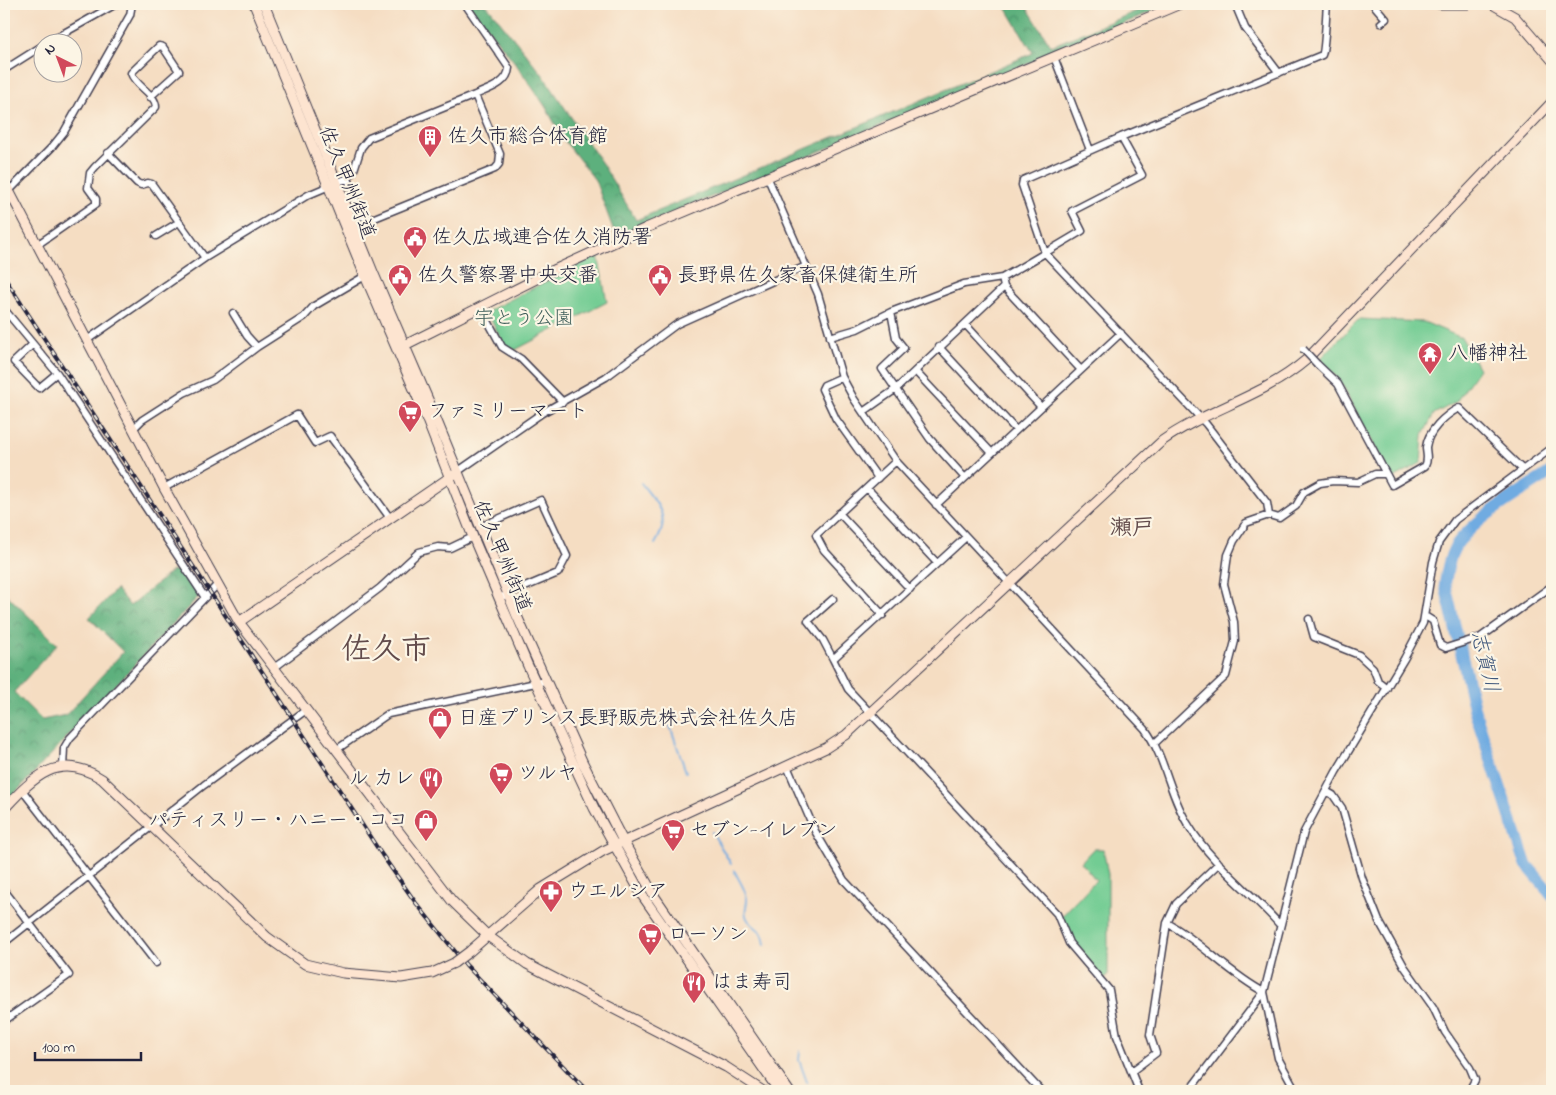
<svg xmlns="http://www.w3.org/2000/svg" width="1556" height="1095" viewBox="0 0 1556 1095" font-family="'Indie Flower','Klee One',sans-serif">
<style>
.forest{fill:url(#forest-crowns);stroke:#40695c}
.green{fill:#72cc93;stroke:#4a7767}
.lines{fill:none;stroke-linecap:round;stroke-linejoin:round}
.stream{stroke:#70abe1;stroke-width:2}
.river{stroke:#70abe1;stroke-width:12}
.street-casing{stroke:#423e4f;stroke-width:9}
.secondary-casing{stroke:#423e4f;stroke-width:11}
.street{stroke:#fff;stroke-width:6}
.secondary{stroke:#fde4d0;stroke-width:9}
.rail-casing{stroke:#22223b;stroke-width:4}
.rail{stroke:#fcf5e5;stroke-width:2;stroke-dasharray:5.5;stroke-linecap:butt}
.street-bridge-casing{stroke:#423e4f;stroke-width:9;stroke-linecap:butt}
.secondary-bridge-casing{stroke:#423e4f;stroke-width:11;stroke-linecap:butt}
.street-bridge{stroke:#fff;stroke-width:6}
.secondary-bridge{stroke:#fde4d0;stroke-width:9}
.labels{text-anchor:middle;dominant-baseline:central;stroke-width:4.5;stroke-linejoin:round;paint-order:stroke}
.poi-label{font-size:20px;fill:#22223b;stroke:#fcf5e5;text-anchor:start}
.street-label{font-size:20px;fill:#22223b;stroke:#fcf5e5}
.park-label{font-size:20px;fill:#3e5e5a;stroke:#fcf5e5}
.water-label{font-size:21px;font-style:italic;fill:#41597d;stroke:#fcf5e5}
.quarter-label{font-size:22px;font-weight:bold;fill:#624b4b;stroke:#fcf5e5}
.town-label{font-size:30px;font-weight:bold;fill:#624b4b;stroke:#fcf5e5}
</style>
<defs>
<pattern id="forest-crowns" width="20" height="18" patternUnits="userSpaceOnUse" patternTransform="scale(1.25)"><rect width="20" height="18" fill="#5db07d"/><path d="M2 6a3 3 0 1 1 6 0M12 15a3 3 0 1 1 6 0" fill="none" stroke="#4c8f68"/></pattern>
</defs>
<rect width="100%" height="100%" fill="#fcf5e5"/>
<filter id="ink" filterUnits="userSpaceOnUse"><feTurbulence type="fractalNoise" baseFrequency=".02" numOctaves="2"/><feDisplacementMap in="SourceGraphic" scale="10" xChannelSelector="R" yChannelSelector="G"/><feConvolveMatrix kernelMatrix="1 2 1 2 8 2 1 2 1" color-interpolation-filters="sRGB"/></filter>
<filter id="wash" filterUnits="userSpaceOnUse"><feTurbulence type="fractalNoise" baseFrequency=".0096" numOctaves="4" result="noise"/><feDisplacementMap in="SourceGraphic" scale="20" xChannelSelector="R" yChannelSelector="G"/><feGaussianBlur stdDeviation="1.12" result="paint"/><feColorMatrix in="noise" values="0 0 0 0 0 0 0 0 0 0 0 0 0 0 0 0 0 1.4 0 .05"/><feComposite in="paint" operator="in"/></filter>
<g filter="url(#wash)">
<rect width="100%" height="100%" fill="#f5ddc2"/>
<path class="forest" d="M468 4H486L543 75 603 165 636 220 1033 53 1004 4H1025L1051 46 1154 4H1170L616 237 595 180 564 140 545 106 516 64Z
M179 570 188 579 199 596 4 805V592L57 644 14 692 42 720 66 715 123 652 89 618 116 589 130 606 172 571Z"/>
<path class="green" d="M598 255 607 302 515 350 504 345 488 314 490 310Z
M1359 319 1424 322 1462 338 1479 369 1456 402 1434 414 1423 435 1421 463 1392 479 1340 381 1320 359Z
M1093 849H1103L1108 874V975L1103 979 1071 942 1060 918 1096 880 1081 862Z"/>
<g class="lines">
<path class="stream" d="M641 483C658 505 672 517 655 544
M667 717 686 772
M712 832 731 864
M734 870C738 879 747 891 747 900 747 907 743 913 748 920 756 931 763 927 765 945
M800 1051 799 1060 807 1082"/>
<path class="river" d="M1552 471C1522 492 1484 512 1460 540 1450 551 1447 570 1445 584L1475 712 1526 864 1552 895"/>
</g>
</g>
<g filter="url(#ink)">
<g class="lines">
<g class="street-casing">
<path id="street" d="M465 4 509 68C508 84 488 89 475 95
M1235 4 1245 28 1279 73
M1373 4 1386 19 1381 23
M48 42 116 4
M1054 57 1090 150
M4 70 42 46
M1121 137 1142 175 1072 211 1082 231 1045 253 1206 424 1267 503 1269 515 1246 523 1234 541 1228 555 1224 584 1234 622 1235 641 1226 676 1155 743
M108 153 137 183 141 185 148 183 152 184 205 258
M767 176 818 294 842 377 854 399 896 461 1145 729C1166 758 1169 795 1189 826 1212 864 1251 892 1280 925
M9 191 52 147 64 132 130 15 132 4
M156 236 179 222
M37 245 96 204V199L88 188 90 173 95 167 156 107C156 94 135 86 131 73L159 46 163 47 179 71 150 97
M1004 287 1081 370
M4 309 57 373 39 388 14 362 33 344
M479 309 483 312 502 347 521 359 563 402
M891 312 896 338 904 348 882 369 930 439 965 478
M233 313 247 336 257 347
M965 324 1041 407
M830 337 857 329 891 312 964 284 1002 278 1045 253 1022 185 1023 180 1121 137 1322 55C1325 51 1326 13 1327 4
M87 340 205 258 308 195 348 178 354 170 361 148 369 138 475 95 500 154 499 164 495 169 372 219 361 216 348 178
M939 347 1016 430
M1317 364 1338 384 1392 485 1425 466C1429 459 1426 454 1426 447 1428 431 1445 415 1459 408L1522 469
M915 371 992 453
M57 373 204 596
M842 377 824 385 822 389 836 419 878 478
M863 412 896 389 1004 287 1002 278
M133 429 142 420 184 393 213 380 257 347 304 317 314 306 365 276
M457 472 542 413 606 377 677 324 806 266
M164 488 297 415 315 443 330 436 390 518
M867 488 937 563
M936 505 1121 333
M839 513 910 589
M1269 515 1279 518 1296 506 1304 492 1320 483 1333 481 1358 482 1375 474H1384
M480 527 541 500 567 556 558 573 499 598
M966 537 833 659 848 689 1057 914 1069 943 1109 990 1117 1036 1139 1091
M833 599 808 621 823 640 833 659
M883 615 824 550 816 535 896 461
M1425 616 1433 621 1440 645 1446 648 1481 637 1552 586
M1309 619 1314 637 1359 655 1373 668 1378 681 1387 688
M274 668 380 588 419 552 438 547 450 548 473 537
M336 750 388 714 545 681
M787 766 815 831 844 880 1041 1091
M63 767 64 748 70 738 217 585
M22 790 156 963
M1326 791 1333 795 1342 808 1362 878 1379 921 1404 966 1433 1007 1445 1032 1470 1068 1475 1080 1469 1091
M4 890 69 975 4 1021
M1167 923C1202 942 1228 973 1264 992
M4 943 204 785 306 710
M1132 1071 1156 1053 1150 1035 1167 923 1176 904 1219 863
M1189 1091 1264 992
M1296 1091 1278 1058 1264 992 1304 832 1336 772 1404 659 1423 623 1433 562 1439 542 1455 520 1552 448"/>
</g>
<g class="secondary-casing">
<path id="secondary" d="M254 4 365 276 423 410 473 537 528 666 594 808 642 895 779 1091
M264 4 373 272 430 404 517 616 583 763 623 841 655 897 789 1091
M1439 4H1468
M1492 4 1515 17 1552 60
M4 181 164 488 239 622 452 901 488 936 527 964 726 1067 763 1091
M405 345 556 269 646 228 1180 4
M239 622 453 475
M4 809C33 778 58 750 102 779L267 937 305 964 343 973 401 978 432 973 454 963
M470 951 541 889 603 851 826 748 846 735 1162 441C1207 409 1263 397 1306 360L1552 102"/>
</g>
<use href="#street" class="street"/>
<use href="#secondary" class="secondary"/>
<g class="rail-casing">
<path id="rail" d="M4 277 382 855 416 903 466 965 587 1091"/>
</g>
<use href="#rail" class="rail"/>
<g class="street-bridge-casing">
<path id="street-bridge" d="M1303 349 1317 364"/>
</g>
<g class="secondary-bridge-casing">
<path id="secondary-bridge" d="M454 963 470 951"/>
</g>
<use href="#street-bridge" class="street-bridge"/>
<use href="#secondary-bridge" class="secondary-bridge"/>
</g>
</g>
<defs>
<g id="building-pin" transform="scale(1.25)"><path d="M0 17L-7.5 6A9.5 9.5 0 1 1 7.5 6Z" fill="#d1495b" stroke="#fcf5e5"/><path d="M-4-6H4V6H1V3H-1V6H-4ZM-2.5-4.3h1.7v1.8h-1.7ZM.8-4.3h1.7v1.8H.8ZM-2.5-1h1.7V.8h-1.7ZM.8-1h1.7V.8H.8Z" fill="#fff"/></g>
<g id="civic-pin" transform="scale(1.25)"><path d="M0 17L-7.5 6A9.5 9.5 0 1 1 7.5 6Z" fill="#d1495b" stroke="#fcf5e5"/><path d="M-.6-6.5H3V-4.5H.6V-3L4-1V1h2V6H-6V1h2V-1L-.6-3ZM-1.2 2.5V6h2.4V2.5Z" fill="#fff"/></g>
<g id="temple-pin" transform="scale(1.25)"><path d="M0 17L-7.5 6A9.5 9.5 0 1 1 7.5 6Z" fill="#d1495b" stroke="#fcf5e5"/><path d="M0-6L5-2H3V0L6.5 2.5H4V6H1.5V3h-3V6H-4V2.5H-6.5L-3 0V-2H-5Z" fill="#fff"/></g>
<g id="supermarket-pin" transform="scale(1.25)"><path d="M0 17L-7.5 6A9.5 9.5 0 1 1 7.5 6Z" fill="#d1495b" stroke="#fcf5e5"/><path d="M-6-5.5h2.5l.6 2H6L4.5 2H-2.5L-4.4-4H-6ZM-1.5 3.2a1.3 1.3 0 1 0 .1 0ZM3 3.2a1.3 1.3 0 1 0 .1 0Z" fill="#fff"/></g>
<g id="shop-pin" transform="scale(1.25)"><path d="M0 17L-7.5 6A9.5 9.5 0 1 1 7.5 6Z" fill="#d1495b" stroke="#fcf5e5"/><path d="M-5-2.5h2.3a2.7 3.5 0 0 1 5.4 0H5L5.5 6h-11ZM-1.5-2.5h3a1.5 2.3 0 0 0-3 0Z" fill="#fff"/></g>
<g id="restaurant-pin" transform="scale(1.25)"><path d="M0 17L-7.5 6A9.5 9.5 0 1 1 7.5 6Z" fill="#d1495b" stroke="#fcf5e5"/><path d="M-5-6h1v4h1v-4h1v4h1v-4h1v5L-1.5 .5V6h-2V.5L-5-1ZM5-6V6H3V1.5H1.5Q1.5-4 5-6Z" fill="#fff"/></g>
<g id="pharmacy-pin" transform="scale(1.25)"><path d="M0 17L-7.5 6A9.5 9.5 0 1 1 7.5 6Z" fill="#d1495b" stroke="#fcf5e5"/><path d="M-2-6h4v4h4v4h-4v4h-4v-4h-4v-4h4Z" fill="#fff"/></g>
</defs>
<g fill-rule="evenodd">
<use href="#building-pin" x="430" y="137"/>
<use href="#civic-pin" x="415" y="238"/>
<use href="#civic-pin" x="400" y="276"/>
<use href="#civic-pin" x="660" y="276"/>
<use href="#temple-pin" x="1430" y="354"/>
<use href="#supermarket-pin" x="410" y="412"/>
<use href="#shop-pin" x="440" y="719"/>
<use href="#supermarket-pin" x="501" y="774"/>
<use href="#restaurant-pin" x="431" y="779"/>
<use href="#shop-pin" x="426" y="821"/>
<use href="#supermarket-pin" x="673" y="831"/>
<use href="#pharmacy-pin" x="551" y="892"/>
<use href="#supermarket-pin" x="650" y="935"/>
<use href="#restaurant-pin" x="694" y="983"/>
</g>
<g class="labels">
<g class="poi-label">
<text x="448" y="137">佐久市総合体育館</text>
<text x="432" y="238">佐久広域連合佐久消防署</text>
<text x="418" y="276">佐久警察署中央交番</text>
<text x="678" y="276">長野県佐久家畜保健衛生所</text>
<text x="1448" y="354">八幡神社</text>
<text x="428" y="412">ファミリーマート</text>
<text x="458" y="719">日産プリンス長野販売株式会社佐久店</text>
<text x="518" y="774">ツルヤ</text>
<text x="414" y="779" text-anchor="end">ル カレ</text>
<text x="408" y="821" text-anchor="end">パティスリー・ハニー・ココ</text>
<text x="690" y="831">セブン-イレブン</text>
<text x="568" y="892">ウエルシア</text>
<text x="668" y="935">ローソン</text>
<text x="712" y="983">はま寿司</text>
</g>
<g class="street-label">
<text transform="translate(346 183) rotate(68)">佐久甲州街道</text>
<text transform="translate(501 557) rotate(67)">佐久甲州街道</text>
</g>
<g class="park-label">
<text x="524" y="319">宇とう公園</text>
</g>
<g class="water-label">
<text transform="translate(1484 662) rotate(77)">志賀川</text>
</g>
<g class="quarter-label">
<text x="1132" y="529">瀬戸</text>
</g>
<g class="town-label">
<text x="386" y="651">佐久市</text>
</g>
</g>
<rect width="1556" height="1095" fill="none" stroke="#fcf5e5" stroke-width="20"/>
<g transform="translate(58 58) rotate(318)"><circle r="24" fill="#fcf5e5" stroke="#a5a1a1"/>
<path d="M0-4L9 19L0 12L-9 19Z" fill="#d1495b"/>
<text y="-8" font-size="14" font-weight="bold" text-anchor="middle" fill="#22223b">N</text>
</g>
<path d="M35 1052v8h106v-8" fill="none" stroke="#22223b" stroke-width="2.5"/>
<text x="42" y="1052" font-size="15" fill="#22223b" stroke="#fcf5e5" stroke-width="4" paint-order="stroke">100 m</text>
</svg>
